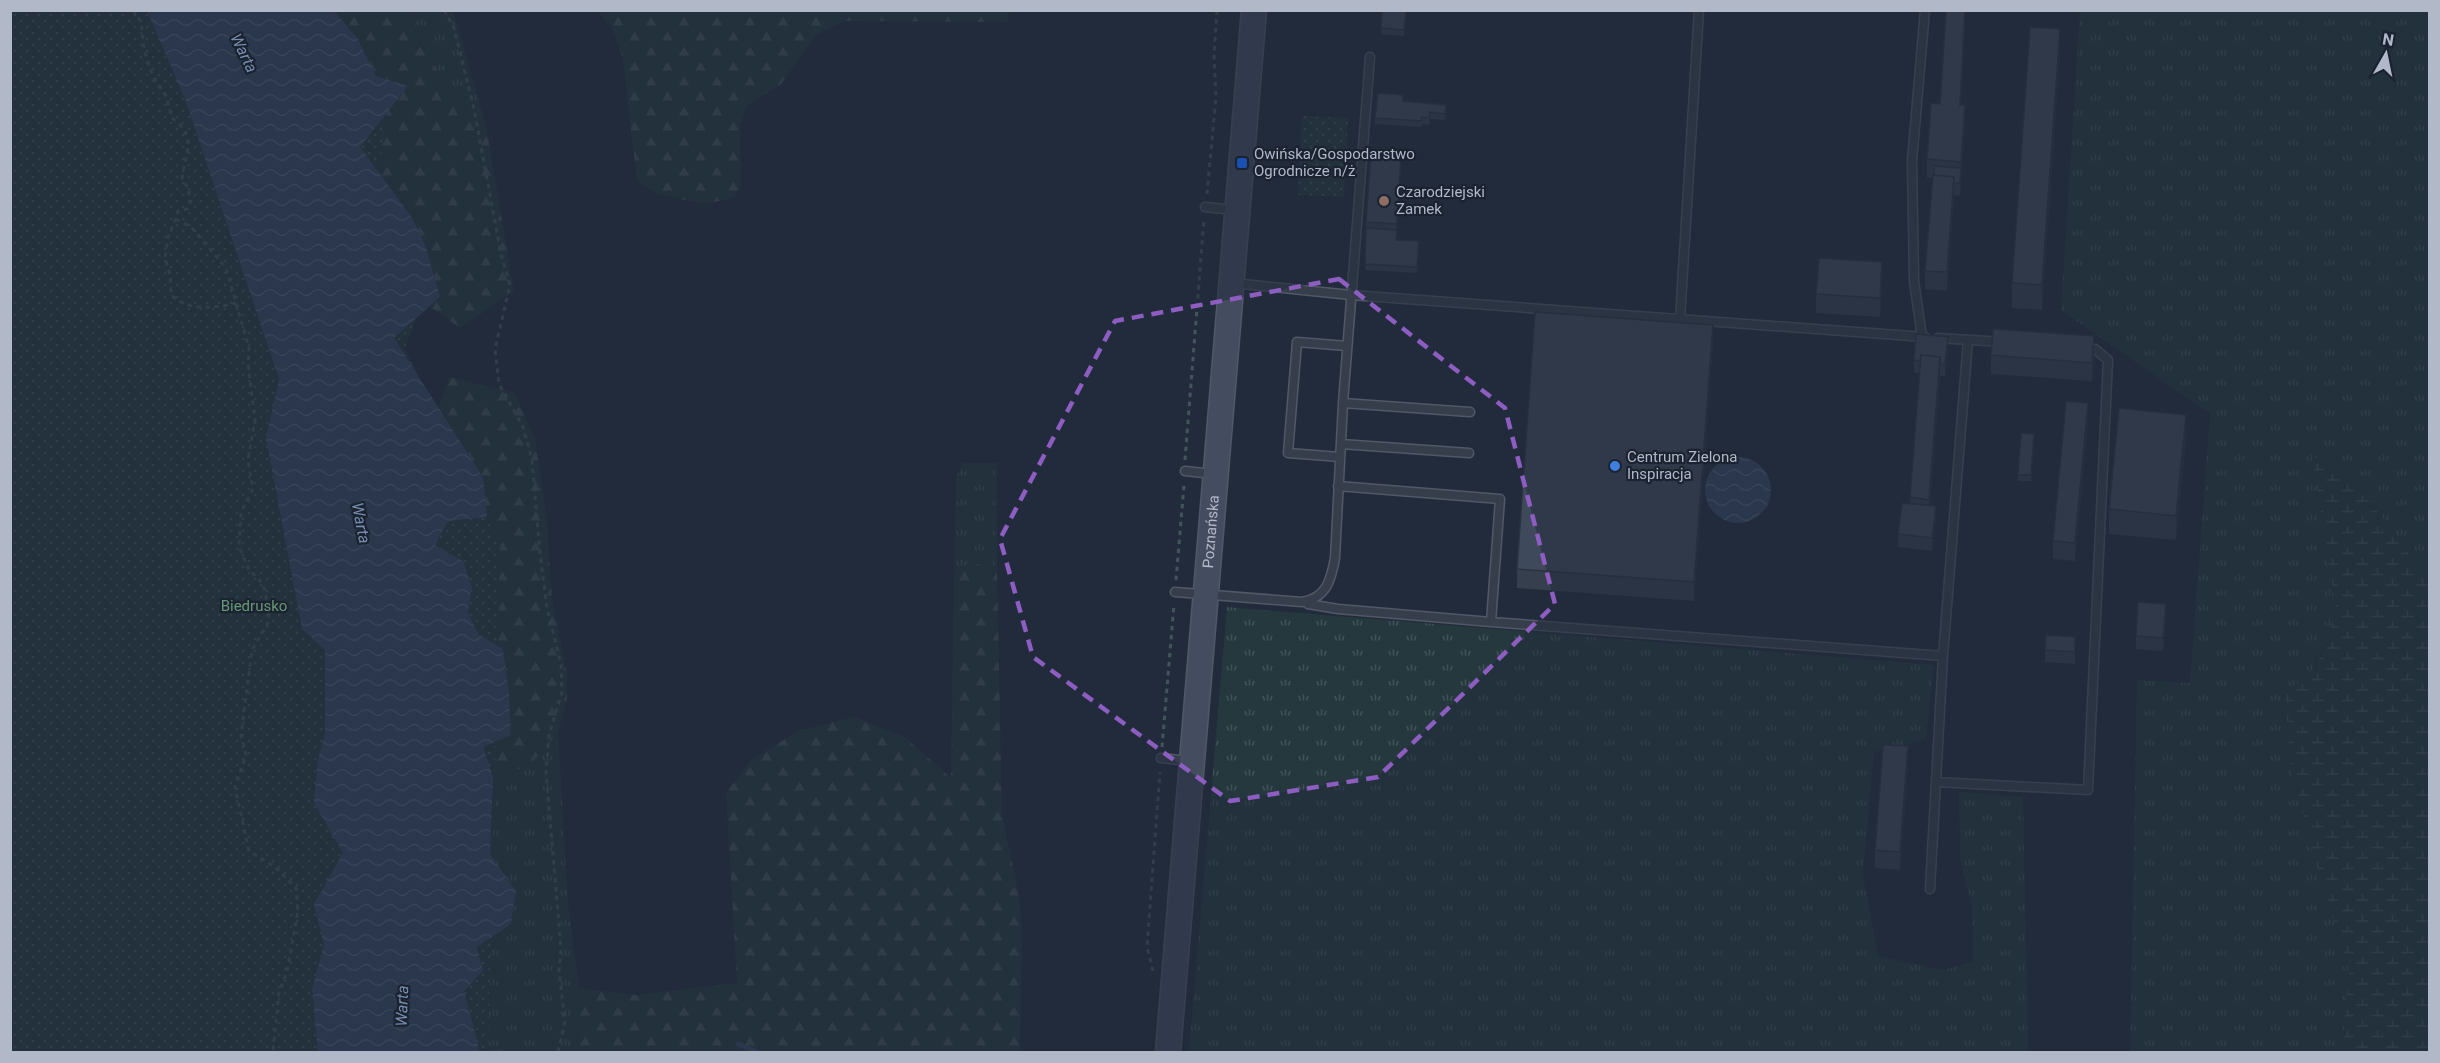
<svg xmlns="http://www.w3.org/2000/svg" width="2440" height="1063" viewBox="0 0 2440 1063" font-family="Roboto,sans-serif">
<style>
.grass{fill:url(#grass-tufts)}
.forest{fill:url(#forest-firs)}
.wetland{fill:url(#wetland-marsh)}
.park{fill:url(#park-dots)}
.water{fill:url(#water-waves)}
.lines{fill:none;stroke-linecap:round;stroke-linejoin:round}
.stream{stroke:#354663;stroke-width:5}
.service-casing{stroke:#515867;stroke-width:11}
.secondary-casing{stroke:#515867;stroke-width:27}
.path{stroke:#42555a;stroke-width:3;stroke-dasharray:4.5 4.5;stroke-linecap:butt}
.service{stroke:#363e4c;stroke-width:8}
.secondary{stroke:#444c5f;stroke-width:24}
.wall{fill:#353f4e}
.shaded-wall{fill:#2b3340}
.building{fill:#3e495b;stroke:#2b3340;stroke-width:1.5}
.marked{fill:none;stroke:#8e5dc2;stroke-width:4.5;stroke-dasharray:12 8;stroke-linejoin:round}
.transit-dot{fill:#1a4fb4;stroke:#1b2331;stroke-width:2}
.education-dot{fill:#8d6e63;stroke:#1b2331;stroke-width:2}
.shop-dot{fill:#3f7fe0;stroke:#1b2331;stroke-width:2}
.labels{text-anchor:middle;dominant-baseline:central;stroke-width:4.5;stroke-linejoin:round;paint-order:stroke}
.poi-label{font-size:15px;fill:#b1b8c8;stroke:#1b2331;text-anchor:start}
.street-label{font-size:15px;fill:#b1b8c8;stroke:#1b2331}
.park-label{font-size:15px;fill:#689976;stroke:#1b2331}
.water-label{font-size:16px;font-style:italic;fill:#788db0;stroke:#1b2331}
</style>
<defs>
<pattern id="grass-tufts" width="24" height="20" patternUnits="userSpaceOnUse" patternTransform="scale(1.5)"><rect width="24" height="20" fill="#24383d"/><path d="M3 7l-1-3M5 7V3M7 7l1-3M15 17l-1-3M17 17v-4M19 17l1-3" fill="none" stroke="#415358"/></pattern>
<pattern id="forest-firs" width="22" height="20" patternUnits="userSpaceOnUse" patternTransform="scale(1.5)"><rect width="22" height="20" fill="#24383d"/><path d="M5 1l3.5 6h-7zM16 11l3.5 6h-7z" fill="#415358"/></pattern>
<pattern id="wetland-marsh" width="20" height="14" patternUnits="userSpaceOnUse" patternTransform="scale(1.5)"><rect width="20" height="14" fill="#24383d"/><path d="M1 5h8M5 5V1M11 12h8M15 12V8" fill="none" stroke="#415358"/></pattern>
<pattern id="park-dots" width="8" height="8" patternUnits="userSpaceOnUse" patternTransform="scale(1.5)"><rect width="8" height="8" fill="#24383d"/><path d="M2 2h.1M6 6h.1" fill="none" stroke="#415358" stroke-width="1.8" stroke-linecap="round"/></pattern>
<pattern id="water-waves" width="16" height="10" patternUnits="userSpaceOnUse" patternTransform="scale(1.5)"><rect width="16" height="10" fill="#354663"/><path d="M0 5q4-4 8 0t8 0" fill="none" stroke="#505f78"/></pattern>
</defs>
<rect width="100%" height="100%" fill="#222b3c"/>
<path class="grass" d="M415 11H453L486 126 458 104 418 39Z
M2080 11H2429V583L2396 535 2353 481 2312 456 2336 608 2327 645 2310 674 2285 693 2290 761 2311 847 2349 970 2343 1052H2130L2137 680 2190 683 2210 414 2061 310Z
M962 463H997V571L975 563 954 569 956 478Z
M1227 607 1934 665 1926 739 1874 752 1863 874 1878 956 1943 970 1974 961 1972 907 1960 859 1959 792 2023 797 2028 1052H1189Z
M558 733 568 902 579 988 576 1046 580 1052H502V1049L480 1052 477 947 511 924 516 891 490 854 493 777 529 765Z"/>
<path class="forest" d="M334 11H415L418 39 458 104 486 126 514 291 460 328 430 307 440 297 426 247 413 219 360 147 408 86 376 76 357 38Z
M598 11 1009 10V11L1008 22 845 21 817 34 781 84 747 106 740 125 741 184 734 198 704 204 657 194 637 181 623 59 613 30Z
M449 377 515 393 535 439 546 512 552 599 567 675V699L558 733 529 766 493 777 483 747 511 735 509 692 503 650 478 634 483 477 439 407Z
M975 563 997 571 1002 814 1018 890 1022 928 1020 1052H580L576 1046 579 988 635 995 737 983 726 793 751 760 798 731 854 717 906 738 951 778 954 569Z"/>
<path class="wetland" d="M2312 456 2353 481 2396 535 2429 583V1052H2343L2349 970 2311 847 2290 761 2285 692 2310 674 2327 645 2336 608Z"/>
<path class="park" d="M10 11H327L387 98 377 196 433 271 405 349 500 542 488 1052H11Z
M1302 116 1348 118 1344 197 1298 195Z"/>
<path class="water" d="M147 11H334L357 38 376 76 408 86 360 147 413 219 426 247 440 297 394 338 483 477 487 517 448 521 435 545 463 561 472 587 468 612 478 634 503 649 509 692 511 735 483 747 493 777 490 854 516 891 511 924 477 947 483 971 464 991 480 1052 503 1049 502 1052H318L312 990 324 944 314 904 343 853 314 803 318 759 325 733V650L302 629 266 438 279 379 185 99Z
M1705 490a33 33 0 1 1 66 0a33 33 0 1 1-66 0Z"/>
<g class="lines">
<path class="stream" d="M738 1044 757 1052"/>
<g class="service-casing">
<path id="service" d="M1205 207 1235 210
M1232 283 1351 295 1925 337
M1680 319 1699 10
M1922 337 1914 281 1912 161 1925 10
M1938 338 2003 342
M1343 403 1470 412
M1341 444 1469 453
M1340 457 1288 453 1297 342 1347 346
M1185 471 1213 474
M1175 592 1302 602C1326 598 1331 581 1335 558L1343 403 1370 57
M1308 604 1338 609 1491 622 1500 499 1338 486
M1491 622 1943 656
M1161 758 1189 761
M1936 782 2088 790 2108 360 2095 349H2085
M1930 889 1943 656 1968 340"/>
</g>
<g class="secondary-casing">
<g id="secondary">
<path id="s1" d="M1168 1052 1254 10"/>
</g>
</g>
<path class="path" d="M133 10 141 22 144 49 152 75 166 96 172 118C198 136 185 154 182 179L188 188 191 201 187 209 178 211 177 220 191 227 226 268 249 348 248 364 255 420 248 460 253 489 241 512 239 547 249 570 259 579 265 590 269 616 268 623 252 650 241 735 246 755 235 787 249 851 274 866 296 888 298 911 287 972 279 992 273 1052
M444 10 454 28 474 109 501 254 510 285 495 349 499 384 523 427 532 460 540 553 547 609 561 664 562 692 549 735 546 773 561 948 559 971 565 1022 558 1052
M1207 194 1216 97 1214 56 1217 10
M176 218 168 237 165 258 170 275 171 295C190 312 213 308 236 303
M1185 460 1204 219
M1176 580 1184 485
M1162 747 1174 604
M1153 971 1147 947 1160 772"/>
<use href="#service" class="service"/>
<use href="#secondary" class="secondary"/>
</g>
<path class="wall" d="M1382 10H1406L1404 36 1381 34Z
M1965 27 1961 105 1965 124 1960 196 1954 195 1947 291 1925 289V271L1933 178H1927V159L1940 104Z
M2060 53 2042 310 2012 308V283Z
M1403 101 1446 111 1445 120 1430 119 1429 125 1422 124 1421 127 1375 124V118Z
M1401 168 1396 240 1419 248 1417 273 1365 270 1366 222Z
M1882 280 1880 317 1816 313V294Z
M1713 343 1694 601 1517 588V569Z
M1948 349 1945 376H1940L1930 506 1936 519 1932 551 1898 547V534L1910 504 1919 373H1914V360Z
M1991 355H2094L2092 381 1991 374Z
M2088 421 2075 561 2053 559V541Z
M2186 439 2176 540 2109 534V509Z
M2034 440 2031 481H2018V475Z
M2166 616 2163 651 2136 649V636Z
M2075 649V664L2045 662V650Z
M1908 765 1900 870 1875 868V850Z"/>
<path class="shaded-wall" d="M1965 10V27L1960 124V105Z
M2060 29V53L2042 310V285Z
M1965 105V124L1960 196 1961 162Z
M1401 155V168L1396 246 1397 224Z
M1954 177V195L1947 291V272Z
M1882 262V280L1880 317V298Z
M1713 325V343L1694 601V582Z
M2094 336V355L2092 381V363Z
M1948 337V349L1945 376V364Z
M1940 357V376L1929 518V500Z
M2088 403V421L2075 561V543Z
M2186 415V439L2176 540V516Z
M1936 506V519L1932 551V538Z
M2166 604V616L2163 651V638Z
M1908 746V765L1900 870V852Z"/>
<path class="building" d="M1382 10H1406L1404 30 1381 28Z
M1946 10H1965L1960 105H1965L1961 162 1927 159 1931 103 1940 104Z
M2030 27 2060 29 2042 285 2012 283Z
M1378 93 1403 95V101L1446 105 1445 114 1430 112 1429 118 1422 117 1421 121 1375 118Z
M1371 153 1401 155 1397 224 1366 222Z
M1934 166 1961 168 1960 183H1954V177L1934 175Z
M1933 175 1954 177 1947 272 1925 271Z
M1366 228 1397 230 1396 240 1419 241 1417 267 1365 264Z
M1819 258 1882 262 1880 298 1816 294Z
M1535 312 1713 325 1694 582 1517 569Z
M1993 329 2094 336 2092 363 1991 355Z
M1916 334 1948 337 1945 364 1940 363V357L1921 355 1920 361 1914 360Z
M1921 355 1940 357 1929 500 1910 497Z
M2066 401 2088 403 2075 543 2053 541Z
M2119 408 2186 415 2176 516 2109 509Z
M2021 433 2034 434 2031 475H2018Z
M1902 503 1936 506 1932 538 1898 534Z
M2138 602 2166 604 2163 638 2136 636Z
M2046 635 2075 637V652L2045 650Z
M1883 745 1908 746 1900 852 1875 850Z"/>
<path d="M0 0H2440V1063H0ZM1339 279 1505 408 1555 604 1378 777 1230 801 1033 657 1000 539 1115 321Z" fill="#222b3c" fill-opacity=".55" fill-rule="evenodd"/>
<path class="marked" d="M1339 279 1505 408 1555 604 1378 777 1230 801 1033 657 1000 539 1115 321Z"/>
<rect class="transit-dot" x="1236" y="157" width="12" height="12" rx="3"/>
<circle class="education-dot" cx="1384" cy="201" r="6"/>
<circle class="shop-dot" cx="1615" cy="466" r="6"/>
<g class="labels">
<g class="poi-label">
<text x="1254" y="154">Owińska/Gospodarstwo<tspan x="1254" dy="17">Ogrodnicze n/ż</tspan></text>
<text x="1396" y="192">Czarodziejski<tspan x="1396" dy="17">Zamek</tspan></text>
<text x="1627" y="457">Centrum Zielona<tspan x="1627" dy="17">Inspiracja</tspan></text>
</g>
<g class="street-label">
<text stroke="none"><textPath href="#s1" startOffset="522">Poznańska</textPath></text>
</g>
<g class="park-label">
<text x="254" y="606">Biedrusko</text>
</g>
<g class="water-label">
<text transform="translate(244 53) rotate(64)">Warta</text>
<text transform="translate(361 523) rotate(79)">Warta</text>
<text transform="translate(402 1006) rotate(-88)">Warta</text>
</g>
</g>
<rect width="2440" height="1063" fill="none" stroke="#b1b8c8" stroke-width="24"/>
<g transform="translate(2386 54) rotate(9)" stroke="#1b2331" stroke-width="4.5" paint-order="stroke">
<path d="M0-4.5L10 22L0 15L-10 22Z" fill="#b1b8c8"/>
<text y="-9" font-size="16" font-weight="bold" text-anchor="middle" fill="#b1b8c8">N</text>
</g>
</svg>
